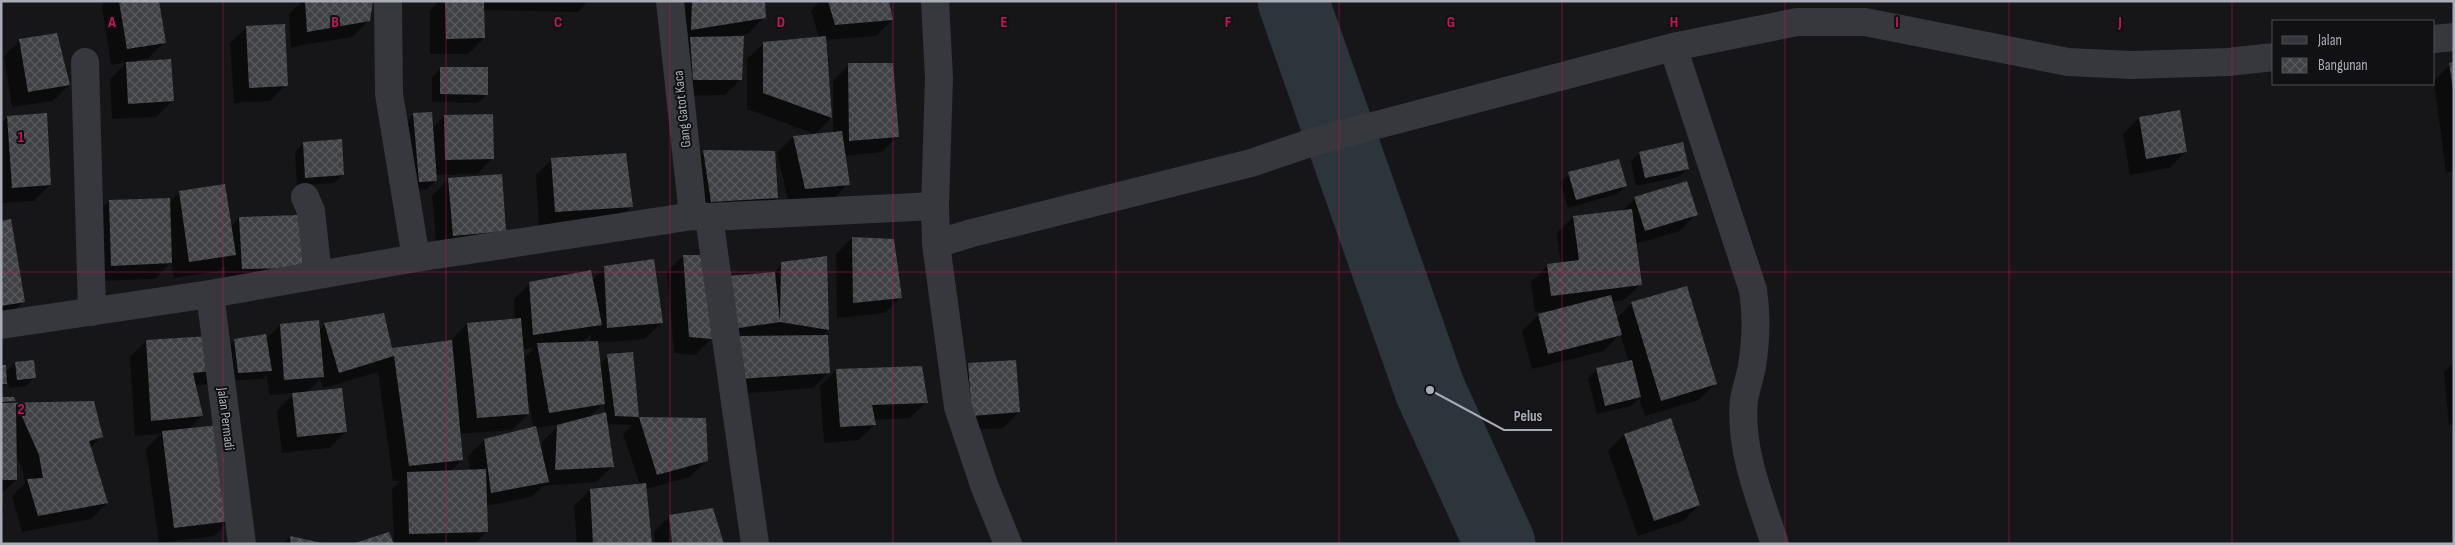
<svg xmlns="http://www.w3.org/2000/svg" width="2455" height="545" viewBox="0 0 2455 545" font-family="'Sofia Sans Condensed',sans-serif">
<style>
.shadow{fill:#0007;fill-rule:evenodd}
.lines{fill:none;stroke-linecap:round;stroke-linejoin:round}
.river{stroke:#2c353c;stroke-width:71}
.building{fill:url(#building-cross-hatch)}
.street{stroke:#37383d;stroke-width:28}
.grid{fill:none;stroke:#c2185b;stroke-width:1;stroke-opacity:0.55}
.labels{text-anchor:middle;dominant-baseline:central;stroke-width:4;stroke-linejoin:round;paint-order:stroke}
.street-label{font-size:14px;fill:#a8adb8;stroke:#111113}
.grid-label{font-size:16px;text-anchor:middle;font-weight:bold;fill:#c2185b;stroke:#111113;stroke-width:4;stroke-linejoin:round;paint-order:stroke}
.leader{fill:none;stroke:#a8adb8;stroke-width:2}
.callout-dot{fill:#a8adb8;stroke:#111113;stroke-width:2}
.callout-label{font-size:15px;text-anchor:middle;font-weight:bold;fill:#a8adb8;stroke:#111113;stroke-width:4;stroke-linejoin:round;paint-order:stroke}
</style>
<defs>
<pattern id="building-cross-hatch" width="8" height="8" patternUnits="userSpaceOnUse" patternTransform="scale(1.25)"><rect width="8" height="8" fill="#404145"/><path d="M0 0l8 8M0 8l8-8" fill="none" stroke="#595a5e"/></pattern>
</defs>
<rect width="100%" height="100%" fill="#161618"/>
<path class="shadow" d="M106 1H158L165 42 148 58 136 60 172 101 156 117 112 119 110 79 127 62 111 65 102 6Z
M302 1H372L369 20 352 37 291 47 289 14Z
M439 1H588L578 12 483 10 484 38 468 54H430V11Z
M678 1H764V17L748 34 733 36 741 79 725 95 678 96Z
M820 1H888L892 20 876 36 825 40 831 118 815 134 747 109V59L764 43 819 38 811 10Z
M247 27 286 85 270 101 234 103 230 43Z
M20 40 69 85 53 101 12 107 4 56Z
M2454 64V171L2446 173 2434 81 2450 65Z
M849 65 898 136 882 152 844 156 848 184 832 200 789 204 777 153 793 137 833 133V81Z
M441 68 487 94 478 103 432 102V77Z
M414 114 432 129 444 116 493 158 477 174 435 175 436 180 427 189 410 190 405 123Z
M8 117 50 185 34 201 1 203V123Z
M2139 118 2186 152 2169 168 2130 175 2123 134Z
M303 144 343 175 334 183 297 186 295 152Z
M704 151 777 197 761 214 695 218 688 167Z
M1640 153 1687 169 1679 177 1636 186 1631 161Z
M552 159 631 207 615 223 539 228 536 175Z
M1569 174 1626 186 1617 194 1568 208 1560 182Z
M448 179 505 231 437 251 432 196Z
M180 192 231 227 239 218 301 268 226 285 225 265 219 271 174 278 171 262 155 279 96 281 93 217 109 201 169 203Z
M1635 198 1696 214 1680 231 1635 244 1641 284 1624 300 1611 302 1616 319 1632 303 1715 384 1699 400 1645 416 1639 398 1631 406 1597 414 1588 378 1597 369 1629 362 1620 334 1604 351 1532 369 1522 331 1538 315 1554 311 1535 312 1531 282 1547 266 1561 264 1557 233 1573 217 1622 211Z
M1 222 24 301 8 317 1 318Z
M852 238 893 240 901 297 885 313 837 318 836 254Z
M683 256 711 339 695 355 674 353 667 272Z
M782 263 828 330 822 336 829 372 813 388 723 395 717 344Z
M605 267 661 323 645 339 597 343 599 364 608 356 632 354 637 418 705 419 706 461 690 477 645 489 650 544H577L574 506 590 490 640 485 623 434 632 425 607 424 613 466 596 482 543 486 531 497 486 506 487 531 474 544H394L392 489 400 481H393L378 372 323 388 320 379 306 393 346 432 329 448 282 453 277 411 294 393 269 395 267 375 262 379 229 381 195 386 202 416 188 430 230 520 214 536 159 543 146 449 161 434 135 436 130 357 146 341 225 349 235 340H265L280 325 319 330 324 324 383 315 391 349 451 340 467 324 515 320 514 299 530 283 592 280ZM591 334V342L582 343ZM534 348 523 359V349ZM529 402 533 428 484 440 468 456 470 471 449 472 462 460 459 434 512 430 528 414 527 403ZM604 403 605 413 589 417ZM560 424 542 442 541 450 536 428Z
M15 363 35 377 26 386 9 388 8 381 1 388V367L5 373Z
M2454 363V424L2449 425 2444 372Z
M969 365 1019 412 1003 428 956 431 952 381Z
M836 370 926 402 910 418 874 420 875 424 859 440 824 443 820 386Z
M1 398 14 401 11 405 93 402 101 437 90 448 107 503 91 519 22 532 12 496 25 483 23 471 15 453 16 480 1 494Z
M1670 420 1699 505 1683 521 1638 536 1608 451 1624 435Z
M1 497 4 512 1 516Z
M670 516 723 544H655L654 532Z
M290 537 320 544H283Z"/>
<g class="lines">
<path class="river" d="M1293 1 1430 390 1500 544"/>
</g>
<path class="building" d="M119 1H159L166 43 127 49Z
M305 1H373L370 21 307 32Z
M445 1H484L485 38 446 39Z
M692 1H765L766 18 691 30Z
M828 1H889L893 20 835 25Z
M285 24 288 86 249 88 246 26Z
M57 33 70 85 28 92 19 39Z
M744 36 742 80H693L690 37Z
M826 36 832 118 763 93V42Z
M171 59 174 101 128 104 126 62Z
M2454 62V89H2453L2449 63Z
M848 63H893L899 137 849 141Z
M440 67H488V95L440 94Z
M2180 110 2187 152 2146 159 2139 117Z
M432 112 437 181 419 182 413 113Z
M47 113 51 185 12 188 7 116Z
M493 114 494 159 445 160 444 115Z
M842 131 850 185 805 189 793 136Z
M342 139 344 175 305 178 303 142Z
M1683 142 1689 169 1645 178 1639 152Z
M703 150 775 151 778 198 711 202Z
M626 153 633 207 555 212 551 158Z
M1619 159 1627 186 1576 200 1568 172Z
M502 174 506 231 453 236 448 178Z
M1687 181 1698 215 1645 231 1634 197Z
M225 184 236 255 189 262 179 191Z
M170 198 172 263 111 266 109 200Z
M1632 209 1642 285 1551 296 1547 264 1579 260 1573 216Z
M299 215 303 268 242 269 239 217Z
M11 219 25 302 1 306V221Z
M852 237 894 239 902 298 853 303Z
M683 255H704L712 339 689 337Z
M827 256 829 330 780 322 732 329 728 276 775 272 780 322 781 262Z
M654 259 663 323 607 328 604 266Z
M591 270 602 325 533 335 529 282Z
M1687 286 1717 384 1661 401 1631 302Z
M1611 295 1622 335 1548 354 1538 314Z
M384 313 392 348 452 340 463 460 409 466 394 356 339 373 324 323Z
M521 318 529 414 477 418 467 323Z
M319 320 324 377 284 380 280 324Z
M266 334 272 371 238 373 234 339Z
M225 335 228 369 193 373 203 416 151 421 146 340Z
M828 335 830 373 739 379 736 336Z
M598 341 605 404 549 413 537 343Z
M633 352 639 417 706 418 708 461 657 475 639 417 615 416 607 354Z
M34 360 36 378 17 380 15 362Z
M1016 360 1020 412 972 416 968 363Z
M1632 360 1641 397 1605 406 1596 368Z
M1 365H6L7 384H1Z
M922 366 928 403 872 405 876 425 840 427 836 369Z
M342 388 347 432 297 437 292 393Z
M1 397H14L16 401 1 402Z
M94 401 103 437 89 441 108 503 38 516 27 479 43 478 39 455 16 403 17 480H1V403Z
M606 412 614 467 555 470 557 425Z
M1671 418 1700 505 1654 521 1624 434Z
M219 425 231 521 174 528 162 431Z
M536 426 549 482 491 493 484 439Z
M486 469 488 532 409 534 407 472Z
M646 483 652 544H593L590 489Z
M713 508 724 544H672L669 515Z
M389 532 394 544H355V543Z
M290 536 322 543V544H291Z"/>
<g class="lines">
<path class="street" d="M388 1 389 94 416 258
M670 1 693 216
M935 1 939 78 935 206 936 244 958 407 984 485 1008 544
M2434 39 2454 37
M1673 47 1753 290C1757 316 1756 341 1752 366 1750 377 1746 388 1744 400 1739 449 1760 498 1775 544
M85 62 92 312
M305 197 311 211 318 275
M709 217 755 544
M936 244 972 233 1251 163 1316 141 1673 47 1797 22H1865L2068 62 2132 65 2228 62 2274 57
M210 294 242 544
M1 325 210 294 416 258 693 216 709 217 935 206"/>
</g>
<path class="grid" d="M223 1V544M446 1V544M670 1V544M893 1V544M1116 1V544M1339 1V544M1562 1V544M1785 1V544M2009 1V544M2232 1V544M1 272H2454"/>
<g class="labels">
<g class="street-label">
<text transform="translate(682 109) rotate(-96)">Gang Gatot Kaca</text>
<text transform="translate(226 419) rotate(83)">Jalan Permadi</text>
</g>
</g>
<g class="grid-label">
<text x="112" y="27">A</text>
<text x="335" y="27">B</text>
<text x="558" y="27">C</text>
<text x="781" y="27">D</text>
<text x="1004" y="27">E</text>
<text x="1228" y="27">F</text>
<text x="1451" y="27">G</text>
<text x="1674" y="27">H</text>
<text x="1897" y="27">I</text>
<text x="2120" y="27">J</text>
<text x="21" y="142">1</text>
<text x="21" y="414">2</text>
</g>
<path class="leader" d="M1430 390L1504 430H1552"/>
<circle class="callout-dot" cx="1430" cy="390" r="5"/>
<g class="callout-label">
<text x="1528" y="421">Pelus</text>
</g>
<rect width="2455" height="545" fill="none" stroke="#a8adb8" stroke-width="5"/>
<rect x="2272" y="20" width="162" height="65" fill="#111113" stroke="#4d4f55"/>
<rect x="2282" y="36" width="25" height="8" fill="#37383d" stroke="#4d4f55"/>
<text x="2318" y="45" font-size="15" fill="#a8adb8">Jalan</text>
<rect x="2282" y="58" width="25" height="15" fill="url(#building-cross-hatch)" stroke="#4d4f55"/>
<text x="2318" y="70" font-size="15" fill="#a8adb8">Bangunan</text>
</svg>
